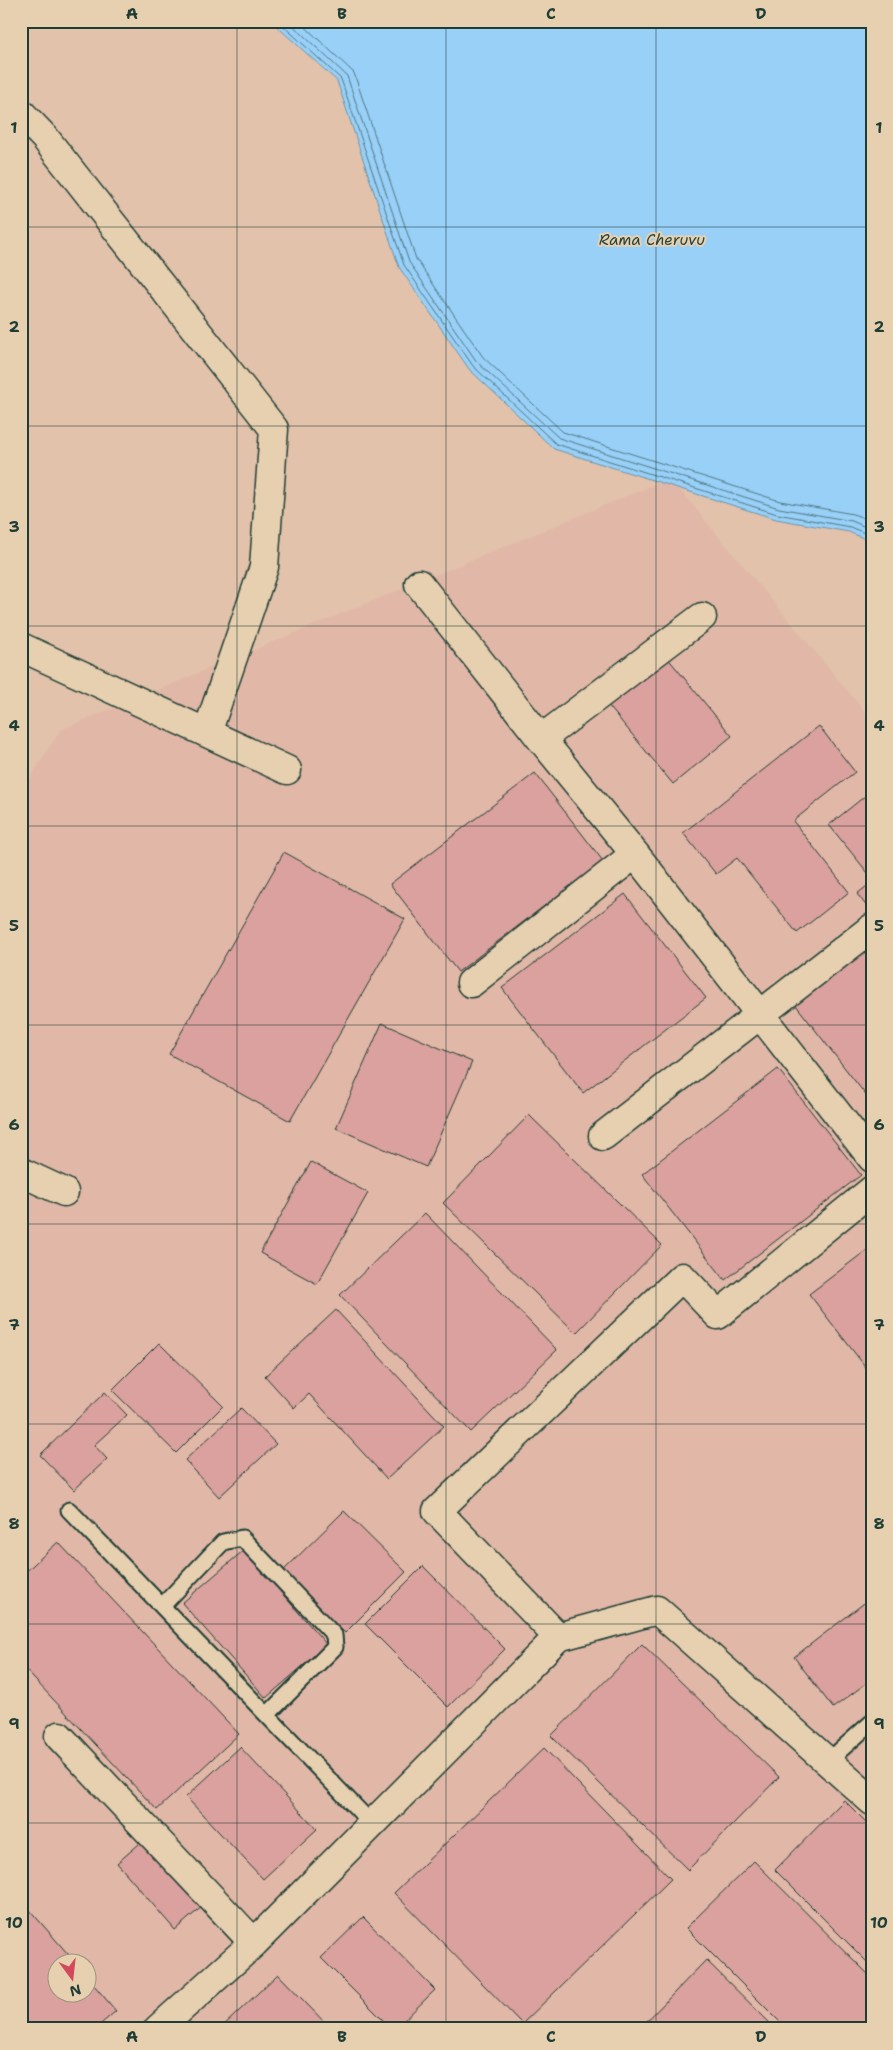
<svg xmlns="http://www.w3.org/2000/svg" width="893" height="2050" viewBox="0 0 893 2050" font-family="'Shantell Sans',sans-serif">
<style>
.built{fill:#e1b8a7;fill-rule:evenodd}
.water{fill:#99d0f8;stroke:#6895aa}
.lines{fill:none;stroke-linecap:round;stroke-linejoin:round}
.shore{stroke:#507882;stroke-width:1}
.building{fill:#dba19e;stroke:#1f3d34}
.service-casing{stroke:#1f3d34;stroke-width:19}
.minor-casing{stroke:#1f3d34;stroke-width:31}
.service{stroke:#e7d0b0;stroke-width:15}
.minor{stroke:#e7d0b0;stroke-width:28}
.grid{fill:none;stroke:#1f3d34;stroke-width:1;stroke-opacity:0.55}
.labels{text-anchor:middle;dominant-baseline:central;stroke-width:4;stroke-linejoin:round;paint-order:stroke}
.water-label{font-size:15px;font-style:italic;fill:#25443e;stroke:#e7d0b0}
.neatline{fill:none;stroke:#1f3d34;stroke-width:2}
.grid-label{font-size:16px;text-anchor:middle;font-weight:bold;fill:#1f3d34}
</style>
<rect width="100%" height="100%" fill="#e3c2ab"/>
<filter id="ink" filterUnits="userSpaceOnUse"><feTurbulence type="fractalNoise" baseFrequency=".02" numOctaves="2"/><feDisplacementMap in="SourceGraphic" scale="10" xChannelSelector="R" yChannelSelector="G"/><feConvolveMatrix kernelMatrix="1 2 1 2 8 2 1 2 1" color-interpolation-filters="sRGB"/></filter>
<g filter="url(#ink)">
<path class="built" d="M670 478 872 720V2029H21V793L60 730ZM58 1962H88V1992H58Z"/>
<path class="water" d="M271 21H872V542L849 532 776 519 554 449 469 369 399 267 337 81Z"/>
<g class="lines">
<path class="shore" d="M278 21 341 79 404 265 473 366 556 444 777 514 850 527 872 536
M288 21 347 76 409 262 477 362 559 438 779 508 852 521 872 530
M299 21 354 73 416 259 483 357 563 432 780 501 853 514 872 521"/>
</g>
<path class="building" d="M666 656 732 736 673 784 607 704Z
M819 726 855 772 793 821 849 892 797 933 737 858 716 874 683 833Z
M535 773 603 861 458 972 390 884Z
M870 792 872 794V878L829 825Z
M284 852 405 919 290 1121 169 1054Z
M872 882V913L857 894Z
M625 894 706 998 583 1093 502 988Z
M872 939V1103L792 1000Z
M382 1023 472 1062 426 1167 336 1128Z
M778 1069 861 1175 725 1280 642 1174Z
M529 1115 662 1245 576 1333 443 1203Z
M311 1162 368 1193 317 1284 260 1253Z
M425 1213 557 1350 471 1432 340 1295Z
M872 1246V1374H871L809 1294Z
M336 1310 444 1426 387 1479 309 1394 294 1408 265 1376Z
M159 1343 223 1406 176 1453 112 1390Z
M105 1392 127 1415 94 1445 107 1459 74 1490 40 1455Z
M241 1408 276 1444 219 1497 185 1460Z
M344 1511 406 1572 345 1633 283 1571Z
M58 1542 239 1734 157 1810 21 1665V1576Z
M244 1550 327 1645 266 1698 182 1603Z
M423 1566 505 1649 448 1707 365 1624Z
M872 1597V1679L833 1708 794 1657Z
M642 1644 779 1777 688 1870 551 1736Z
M240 1747 317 1829 263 1879 186 1797Z
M544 1748 671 1879 522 2024 394 1893Z
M844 1800 872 1828V1967L775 1870Z
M146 1838 204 1905 175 1930 117 1863Z
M754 1861 872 1978V2029H787L686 1928Z
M21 1900 75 1962H58V1992H88V1978L116 2011 95 2029H21Z
M363 1917 435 1990 395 2029H392L321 1958Z
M706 1960 776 2029H639Z
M278 1974 331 2029H220Z"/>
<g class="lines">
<g class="service-casing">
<path id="service" d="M69 1510 372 1824
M162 1606 223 1542 242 1538 334 1635 335 1647 267 1715
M827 1762 872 1722"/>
</g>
<g class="minor-casing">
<path id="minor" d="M21 113 45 138 274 429 264 567 207 733
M419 584 541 739 635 854 872 1158
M21 647 287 770
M541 739 702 617
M471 983 635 854
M603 1136 872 928
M21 1172 64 1192
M558 1637 437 1511 682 1277 718 1315 872 1190
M59 1736 254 1943
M158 2029 254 1943 558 1637 657 1610 872 1801"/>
</g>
<use href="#service" class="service"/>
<use href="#minor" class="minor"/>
</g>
</g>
<path class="grid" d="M237 21V2029M446 21V2029M656 21V2029M21 227H872M21 426H872M21 626H872M21 826H872M21 1025H872M21 1224H872M21 1424H872M21 1624H872M21 1823H872"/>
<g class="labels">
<g class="water-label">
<text x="652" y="240">Rama Cheruvu</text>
</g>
</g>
<rect width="893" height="2050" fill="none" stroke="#e7d0b0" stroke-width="55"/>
<g transform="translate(72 1978) rotate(165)"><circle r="24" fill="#e7d0b0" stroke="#97957e"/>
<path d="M0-4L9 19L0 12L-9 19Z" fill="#d1495b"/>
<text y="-8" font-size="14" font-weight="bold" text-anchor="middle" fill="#1f3d34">N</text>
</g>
<rect x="28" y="28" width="838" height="1994" class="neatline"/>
<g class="grid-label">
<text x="132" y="19">A</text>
<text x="342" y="19">B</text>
<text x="551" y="19">C</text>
<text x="761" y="19">D</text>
<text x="14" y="133">1</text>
<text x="879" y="133">1</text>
<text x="14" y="332">2</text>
<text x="879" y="332">2</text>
<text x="14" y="532">3</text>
<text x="879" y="532">3</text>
<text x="14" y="731">4</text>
<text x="879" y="731">4</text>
<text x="14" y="931">5</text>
<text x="879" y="931">5</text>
<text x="14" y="1130">6</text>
<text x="879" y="1130">6</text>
<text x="14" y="1330">7</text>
<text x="879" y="1330">7</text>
<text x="14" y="1529">8</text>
<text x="879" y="1529">8</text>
<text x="14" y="1729">9</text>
<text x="879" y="1729">9</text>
<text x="14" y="1928">10</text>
<text x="879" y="1928">10</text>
<text x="132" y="2042">A</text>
<text x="342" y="2042">B</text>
<text x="551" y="2042">C</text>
<text x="761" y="2042">D</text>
</g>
</svg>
